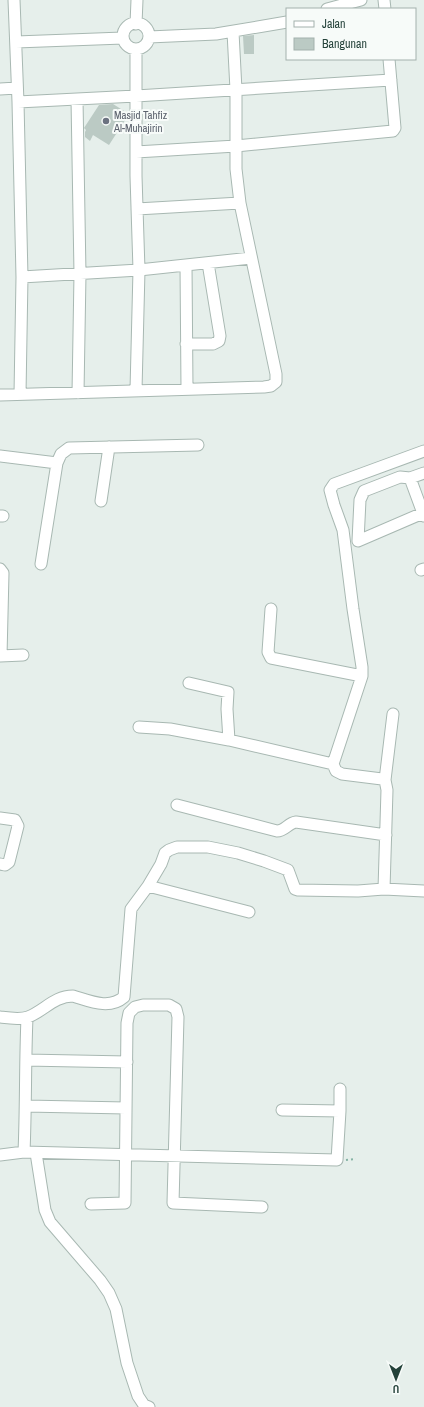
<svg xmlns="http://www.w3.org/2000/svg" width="424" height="1407" viewBox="0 0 424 1407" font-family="'Archivo Narrow',sans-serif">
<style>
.building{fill:#bbcac4}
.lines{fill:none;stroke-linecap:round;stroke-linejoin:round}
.minor-casing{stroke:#a8b8b2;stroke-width:13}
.path{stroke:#86b3a5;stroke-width:2;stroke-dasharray:2 3;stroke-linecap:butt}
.minor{stroke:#fff;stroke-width:11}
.worship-dot{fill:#6b7280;stroke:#f7fbf9;stroke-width:1.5}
.labels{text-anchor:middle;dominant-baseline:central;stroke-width:4;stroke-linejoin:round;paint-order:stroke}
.worship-label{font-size:11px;fill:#5b616d;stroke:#f7fbf9;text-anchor:start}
</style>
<rect width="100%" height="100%" fill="#e6efeb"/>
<path class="building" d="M254 35V54H244L243 36Z
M113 104 129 114 109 145 93 135 90 141 85 137V132L86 130 84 128 99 105Z"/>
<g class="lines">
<g class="minor-casing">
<path id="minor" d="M14 0 18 102 22 277 139 270 251 258
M384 0 385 9
M327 9 361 0
M123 36a13 13 0 1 1 26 0a13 13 0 1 1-26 0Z
M136 24 137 0
M149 37 216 34 287 22
M16 42 123 38
M136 50V176L139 270 136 390
M0 89 17 88
M77 99 80 274 78 393
M18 102 136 96 391 80
M136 152 236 146 393 131 395 128 389 59
M137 209 240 203
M186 265 187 389
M186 344H213L219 341 220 336 208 263
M20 394 22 277
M0 395 264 387 271 386 276 382V374L240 203 236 169V90L233 32
M0 456 57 463 61 454 69 448 198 445
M410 478 424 516
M101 501 109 447
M423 513 358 541 360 500 364 491 400 477 410 478 424 473
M0 516H3
M41 564 57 463
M0 569 3 573 1 656
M421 570 424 569
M271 609 268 652 271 658 362 676
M0 656 23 655
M189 683 228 692 227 709 229 740 333 764
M139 727 170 729 229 740
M385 780 393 714
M177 805 277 831C285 831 288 823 296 822L386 835
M0 818 15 820 18 826 9 862 5 865 0 864
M148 886 249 912
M384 889 424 891
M0 1017C8 1018 20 1020 28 1017 44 1011 54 996 73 996 90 1001 109 1010 124 997L131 909 148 886 161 864 165 853 169 850 177 847H208L238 853 264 861 288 870 295 889 298 890 358 891 384 889 387 790 385 780 382 779 342 774 336 771 333 764 362 676V667L353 609 343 530 334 505 330 490 334 484 424 451
M26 1060 127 1062
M26 1106 126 1108
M282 1110 340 1111
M24 1152C26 1108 25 1063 27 1018
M36 1153 45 1210 50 1222 100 1280 109 1293 116 1309 127 1363 138 1396 144 1405 149 1407
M0 1155 24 1152 337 1160 340 1111V1089
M91 1204 125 1203 127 1023 129 1013 135 1007 143 1005H169L176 1009 178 1017 173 1203 262 1207"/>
</g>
<path class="path" d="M346 1160 356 1159"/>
<use href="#minor" class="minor"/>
</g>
<circle class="worship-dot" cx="106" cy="121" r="4"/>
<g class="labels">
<g class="worship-label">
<text x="114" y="115">Masjid Tahfiz<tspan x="114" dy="13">Al-Muhajirin</tspan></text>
</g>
</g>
<rect x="286" y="8" width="130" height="52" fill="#f7fbf9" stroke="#a3b1ad"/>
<rect x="294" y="21" width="20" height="6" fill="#ffffff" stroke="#a3b1ad"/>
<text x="322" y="28" font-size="12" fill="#24423a">Jalan</text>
<rect x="294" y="38" width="20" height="12" fill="#bbcac4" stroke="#a3b1ad"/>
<text x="322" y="48" font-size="12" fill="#24423a">Bangunan</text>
<g transform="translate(396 1379) rotate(180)" stroke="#f7fbf9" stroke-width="3" paint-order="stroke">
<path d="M0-3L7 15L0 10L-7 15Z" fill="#24423a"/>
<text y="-6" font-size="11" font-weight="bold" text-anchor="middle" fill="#24423a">U</text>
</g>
</svg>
